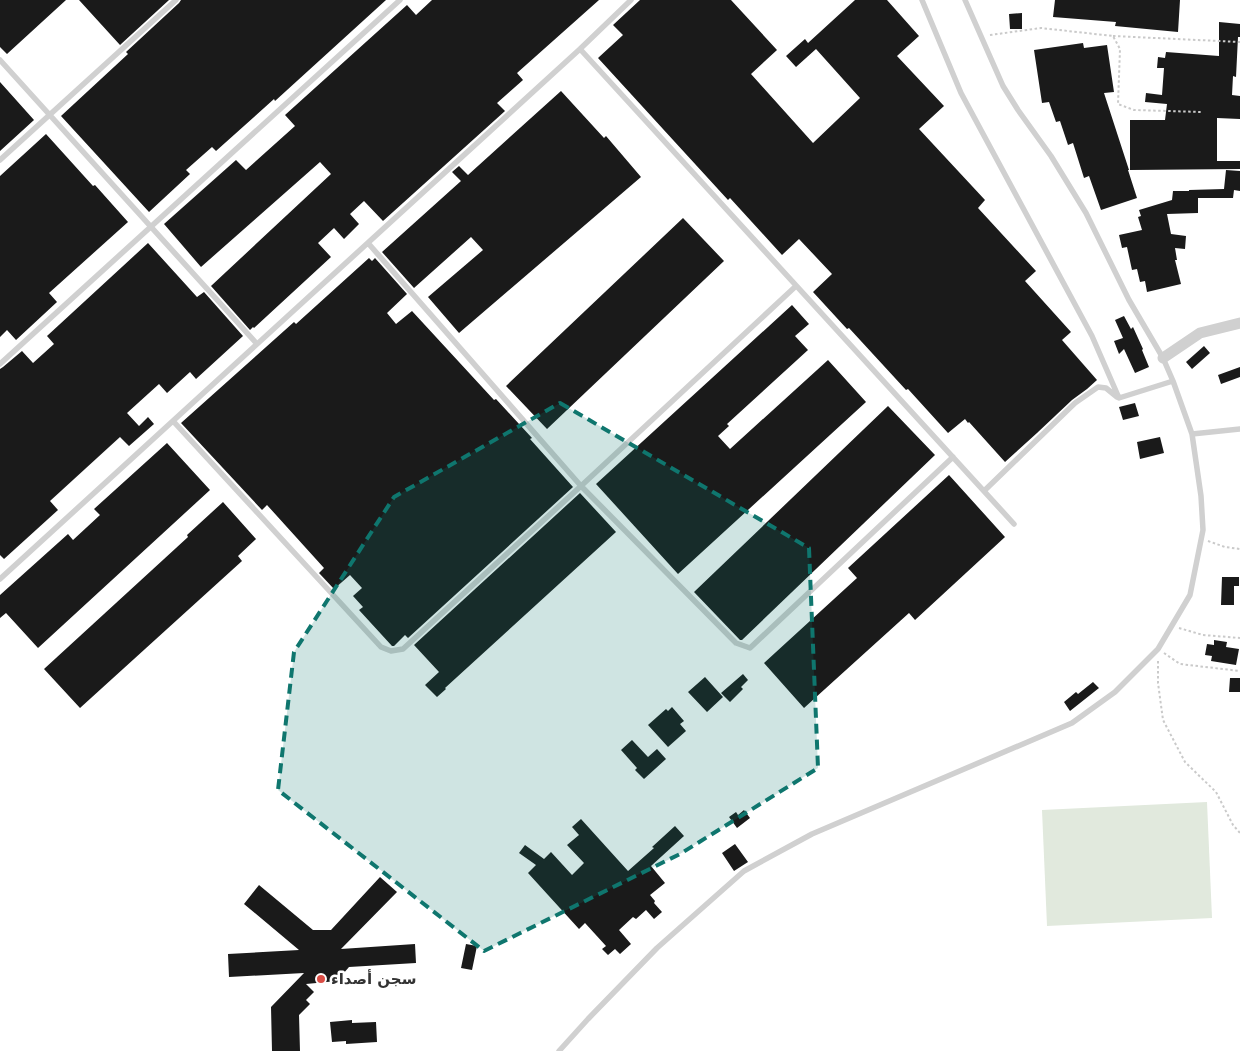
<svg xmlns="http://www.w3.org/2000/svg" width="1240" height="1051" viewBox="0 0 1240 1051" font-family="'DejaVu Sans',Cairo,sans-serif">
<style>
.green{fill:#e1e9dd}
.building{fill:#1a1a1a}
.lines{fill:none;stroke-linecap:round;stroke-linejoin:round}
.path{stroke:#cacaca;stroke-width:2;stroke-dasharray:2.5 2.5;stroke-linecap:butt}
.service{stroke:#d0d0d0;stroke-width:5.5}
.minor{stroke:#d0d0d0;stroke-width:11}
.marked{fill:#0f766e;fill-opacity:0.2;stroke:#0f766e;stroke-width:4;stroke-dasharray:10 6;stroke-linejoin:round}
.poi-dot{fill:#da4d45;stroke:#fff;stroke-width:2}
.labels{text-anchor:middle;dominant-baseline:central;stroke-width:5;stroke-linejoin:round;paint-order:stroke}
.poi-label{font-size:15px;font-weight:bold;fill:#333;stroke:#fff;text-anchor:start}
</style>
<rect width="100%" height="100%" fill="#fff"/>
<path class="green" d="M1207 802 1212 918 1047 926 1042 810Z"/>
<path class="building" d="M0 0H66L7 54 0 47Z
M79 0H169L120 45Z
M181 0H386L275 101 274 99 216 151 212 147 186 170 190 174 149 212 61 116 128 54 126 52 179 3Z
M432 0H599L517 73 523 80 497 103 505 111 383 221 364 201 350 214 359 224 344 239 334 228 318 243 331 257 254 328 253 327 250 330 211 286 331 174 320 162 201 267 164 224 236 160 246 170 295 126 285 115 407 5 416 15Z
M640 0H731L777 50 751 74 813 143 860 98 816 49 796 67 786 56 805 39 808 43 855 0H887L919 36 897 56 944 106 919 129 985 200 978 208 1036 271 1025 281 1071 332 1062 340 1097 380 1087 389 1072 400 1037 433 1005 462 969 422 968 423 965 419 948 433 908 389 906 390 849 328 847 329 813 292 832 274 799 239 782 255 730 198 728 200 598 58 623 35 613 25Z
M1055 0H1180L1178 32 1115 26 1116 22 1053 17Z
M1022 13V29H1010L1009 14Z
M1219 22 1240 24V37H1238L1236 77 1233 76 1232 95 1240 96V119L1217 118V161H1240V169L1130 170V120H1165L1167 104 1145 102 1146 93 1162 95 1164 68H1157L1158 57 1165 58 1166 52 1219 56Z
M1083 43 1084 48 1107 45 1114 92 1104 93 1129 170H1128L1137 198 1101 210 1089 176 1084 178 1073 143 1068 145 1060 121 1056 122 1049 102 1042 103 1034 50Z
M0 82 34 120 0 151Z
M561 91 604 138 606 136 641 177 459 333 428 297 483 250 471 237 414 288 382 252 461 181 452 172 459 166 468 175Z
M46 134 93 186 95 185 128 222 49 293 57 302 16 340 7 330 0 337V176Z
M1226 170 1240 171V191L1234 190 1233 198H1198V213L1167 214 1171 234 1186 236 1185 249 1175 248 1177 260H1175L1181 284 1147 292 1145 281 1140 282 1137 269 1132 270 1127 247 1122 248 1119 235 1142 230 1138 217 1141 216 1139 210 1172 200 1173 191H1189V190L1224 189Z
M683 218 724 261 547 429 506 386Z
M148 243 197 297 204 292 243 336 196 379 190 372 167 393 159 384 127 413 139 426 148 417 154 424 129 446 120 437 50 501 58 510 4 559 0 555V369L3 367 22 351 33 363 54 344 47 336Z
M369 258 372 261 375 258 407 294 387 313 396 324 412 311 494 400 496 399 532 438 530 439 573 487 408 638 405 635 394 646H392L359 610 363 607 353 596 362 588 350 575 334 589 319 573 324 568 267 505 262 510 181 423 294 322 296 324Z
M792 305 809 324 795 336 808 350 727 424 729 426 718 436 730 449 828 360 866 402 678 574 596 484Z
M1124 316 1131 329 1133 327 1143 349 1142 350 1149 367 1135 373 1124 349 1119 354 1114 341 1123 338 1115 320Z
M1204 346 1210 353 1192 369 1186 362Z
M1240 367V377L1221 384 1218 375Z
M1135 403 1139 416 1123 420 1119 407Z
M888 406 935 455 742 640H740L694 592Z
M1160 437 1164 453 1140 459 1137 442Z
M167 443 210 490 38 648 6 613 0 618V595L68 534 73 540 100 515 94 509Z
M949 475 1005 537 915 620 909 613 804 708 764 663 857 578 848 568Z
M580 493 616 532 445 688 446 689 437 697 425 685 439 672 414 645Z
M223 502 256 539 238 556 242 561 80 708 44 669 188 537 187 535Z
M1222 577H1239V586H1234V605H1221Z
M1214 640 1227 642 1226 647 1239 649 1236 665 1211 661 1212 656 1205 655 1207 644 1214 645Z
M743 674 748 680 741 687 743 689 730 702 721 693Z
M705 677 723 697 707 712 688 692Z
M1230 678H1240V692H1229Z
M1093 682 1099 688 1070 711 1064 702 1076 692 1078 694Z
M672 707 684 721 680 724 686 731 668 747 648 725 666 709 668 711Z
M632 740 648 757 657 749 666 759 644 779 635 770 637 768 621 750Z
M744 810 750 818 737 828 729 817 736 812 738 815Z
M581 819 628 871 654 848 652 847 675 826 684 836 651 866 665 883 650 895 655 901 654 903 662 912 654 919 646 910 636 919 633 917 619 930 631 944 620 954 615 949 608 955 602 949 606 946 585 923 579 929 528 873 536 865 519 853 525 845 544 859 551 852 572 875 584 863 567 845 579 835 572 827Z
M735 844 748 862 734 871 722 853Z
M380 877 397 892 341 949 415 944 416 963 349 967 337 981 306 984 314 992 306 1000 310 1004 299 1015 300 1051H272L271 1007 304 973 229 977 228 954 299 950 244 904 259 885 313 930H331Z
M466 944 477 946 472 970 461 968Z
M352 1020V1023L376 1022 377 1042 346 1044V1041L332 1042 330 1022Z"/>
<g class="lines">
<path class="path" d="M990 35 1041 28 1113 36 1120 49 1118 104 1134 110 1201 112
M1113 36 1240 42
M1208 541 1225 547 1240 549
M1179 628 1203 635 1240 638
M1164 653 1180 664 1240 671
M1158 661V683L1163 720 1185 762 1216 792 1233 825 1240 833"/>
<path class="service" d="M922 0 961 93 1092 336 1119 398 1173 381
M580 49 1014 524
M0 60 257 344
M0 160 176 0
M368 243 581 486 736 643 750 648 953 457
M0 364 400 0
M173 421 381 647 391 651 403 649 581 486 796 286
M1192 434 1240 429
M984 491 1075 403 1098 387 1106 388 1117 397
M0 579 580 49 631 0
M559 1051 588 1019 657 948 744 871 812 834 1072 723 1115 692 1158 649 1190 595 1203 530 1201 496 1192 434 1173 381 1163 358 1129 300 1086 213 1051 156 1018 110 1003 86 965 0"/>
<path class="minor" d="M1163 358 1200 333 1240 323"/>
</g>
<path class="marked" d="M560 403 809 548 818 768 680 854 484 951 278 790 294 652 394 497Z"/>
<circle class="poi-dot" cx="321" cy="979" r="5"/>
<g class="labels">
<g class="poi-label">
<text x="331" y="979">سجن أصداء</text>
</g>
</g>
</svg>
